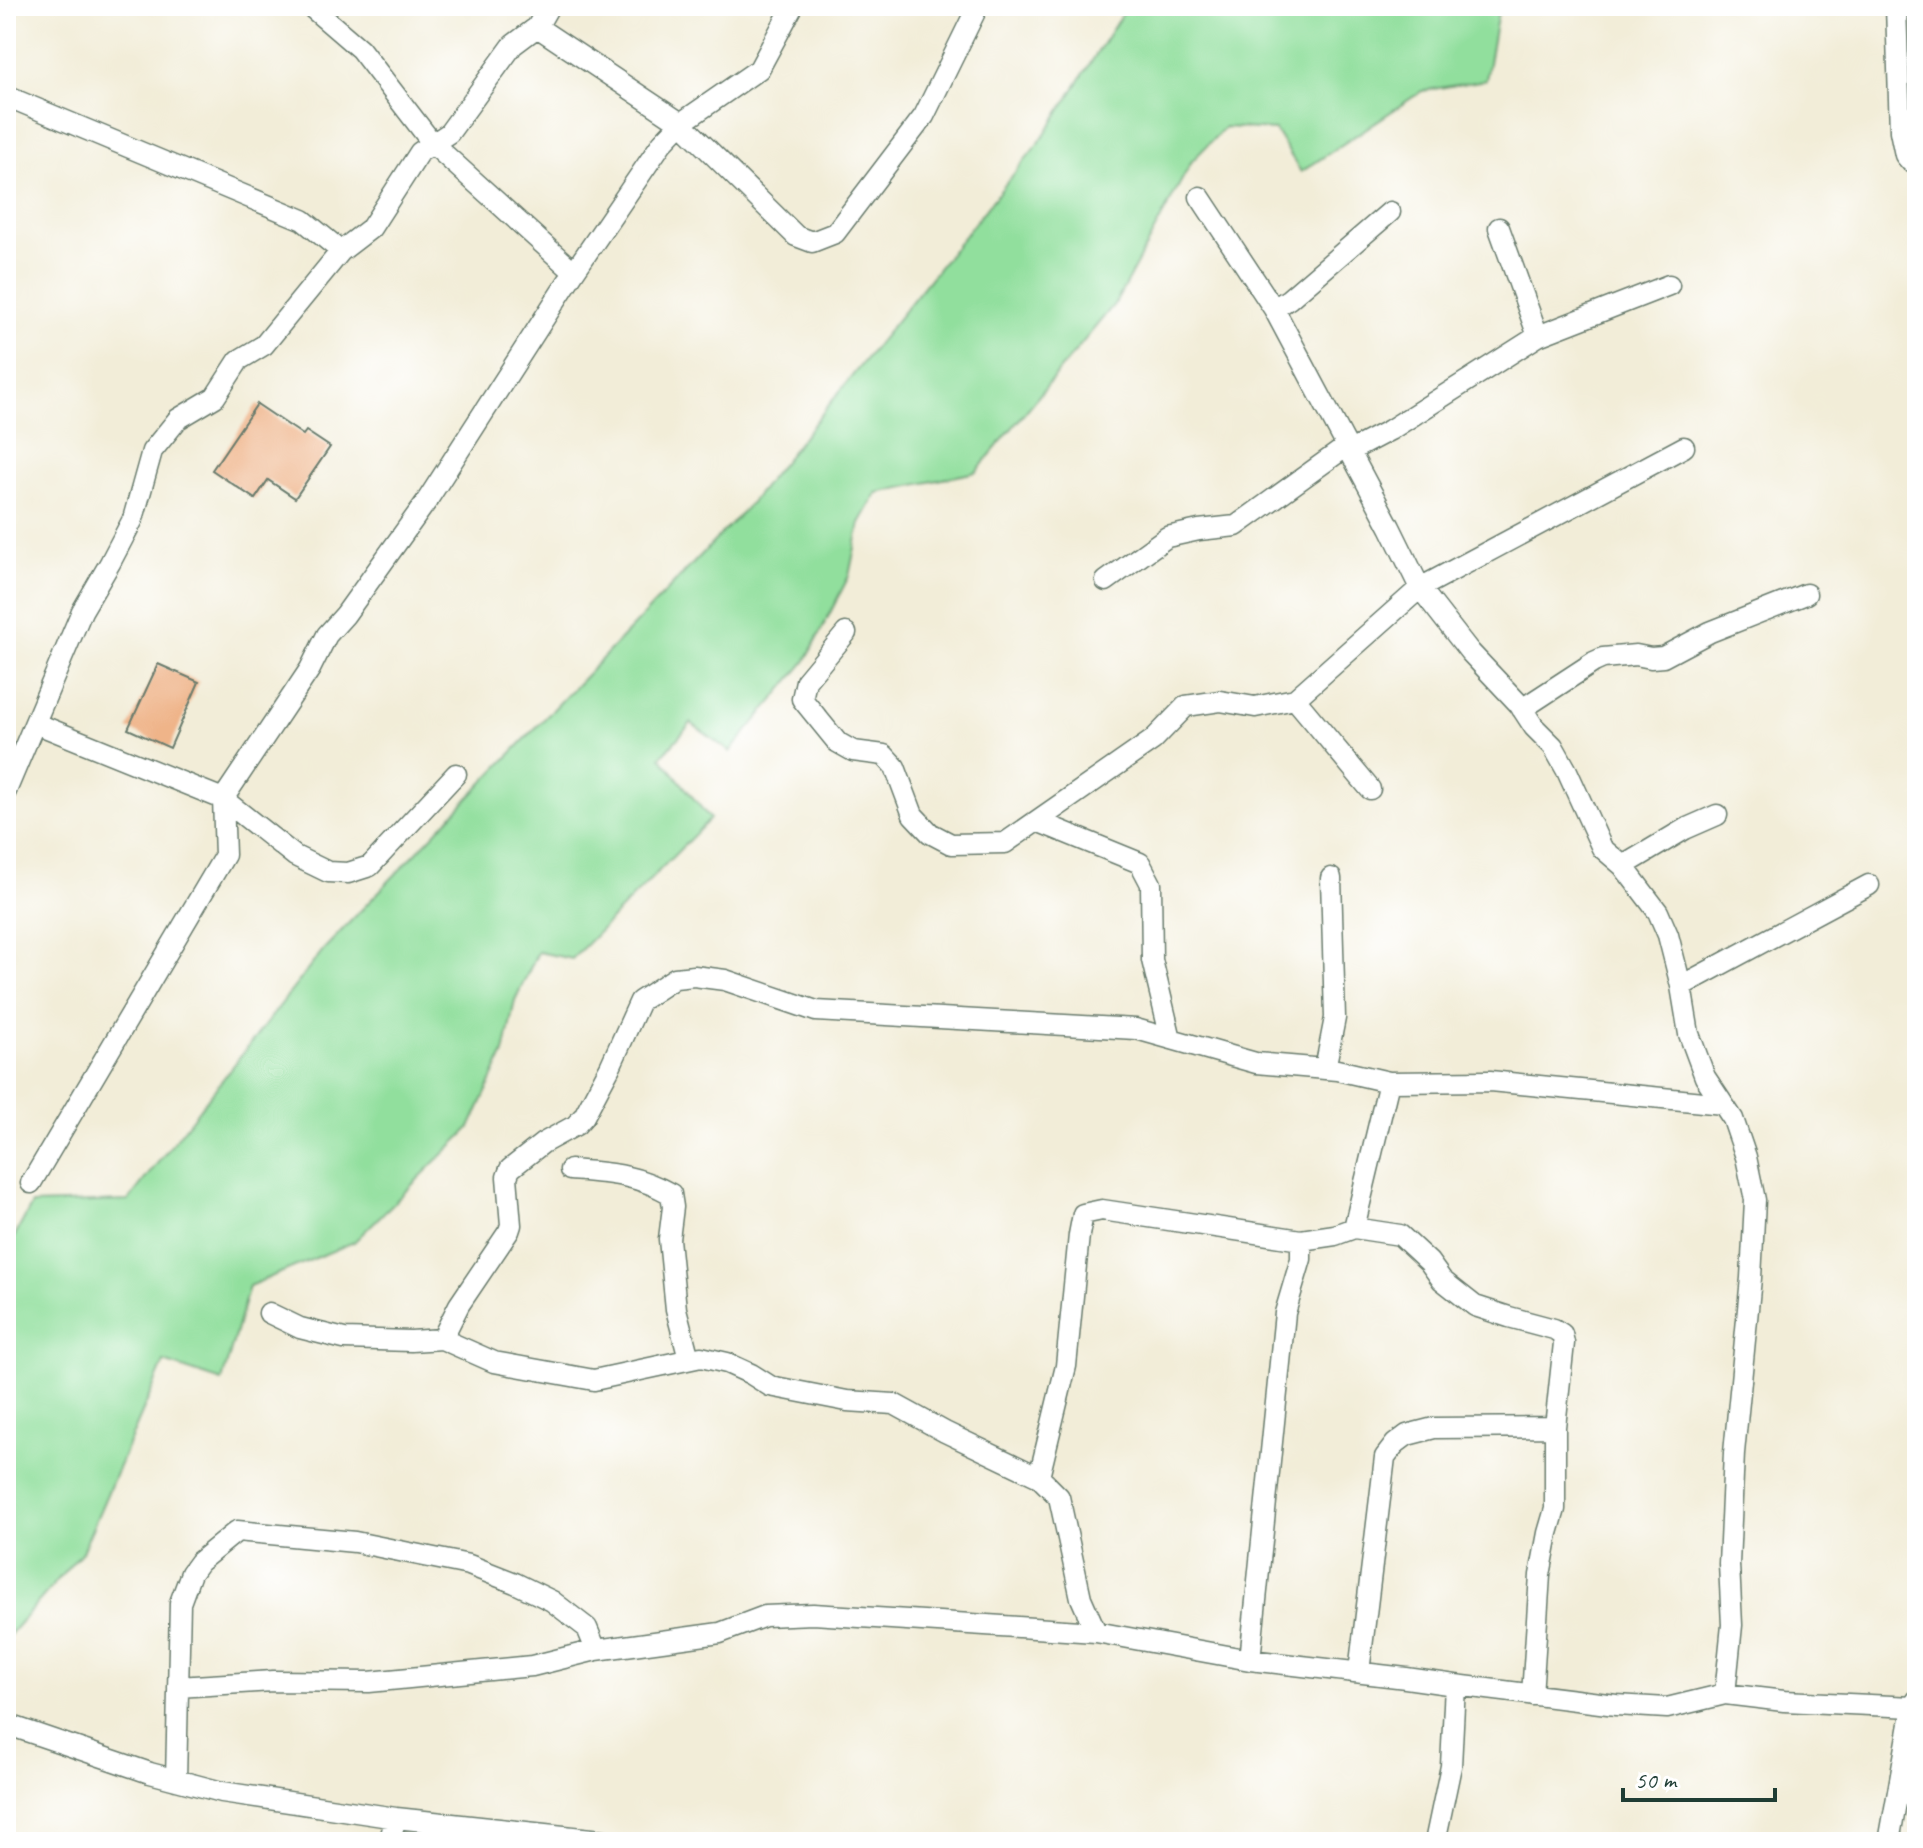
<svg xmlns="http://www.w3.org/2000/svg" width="1923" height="1848" viewBox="0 0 1923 1848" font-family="Caveat,sans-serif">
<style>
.green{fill:#91df9d;stroke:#588e68;stroke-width:2}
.building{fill:#efb489}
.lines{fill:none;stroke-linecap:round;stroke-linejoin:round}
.minor-casing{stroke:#697b6d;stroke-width:23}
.minor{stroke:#fff;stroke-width:20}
</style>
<rect width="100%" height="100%" fill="#fff"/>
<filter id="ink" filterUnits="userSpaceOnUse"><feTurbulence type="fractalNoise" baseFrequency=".0125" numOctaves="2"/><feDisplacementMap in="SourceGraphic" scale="16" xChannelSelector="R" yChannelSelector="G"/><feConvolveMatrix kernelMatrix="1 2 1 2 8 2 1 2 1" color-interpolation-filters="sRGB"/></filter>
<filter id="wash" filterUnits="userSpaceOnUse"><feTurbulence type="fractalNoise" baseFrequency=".006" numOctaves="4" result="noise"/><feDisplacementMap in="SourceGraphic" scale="32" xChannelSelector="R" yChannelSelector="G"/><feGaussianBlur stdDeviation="1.8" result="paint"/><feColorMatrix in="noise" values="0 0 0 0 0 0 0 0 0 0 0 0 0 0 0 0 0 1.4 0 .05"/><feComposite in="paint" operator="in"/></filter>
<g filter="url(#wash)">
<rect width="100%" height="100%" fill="#f2edd8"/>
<path class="green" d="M1127 6H1499L1486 80 1422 91 1301 172 1275 130 1225 127 1192 161 1116 302 976 472 877 493 860 523 849 576 805 662 730 752 691 723 661 757 710 819 572 959 538 952 515 1000 504 1053 470 1128 354 1242 249 1286 222 1381 164 1362 82 1552 6 1639V1252L32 1204 128 1201 324 949 748 506 1044 136Z"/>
<g id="blocks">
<path class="building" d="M257 404 303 435 306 431 330 447 295 498 268 480 255 499 212 470Z
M158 664 199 682 170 748 128 729Z"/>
</g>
</g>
<g filter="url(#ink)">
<use href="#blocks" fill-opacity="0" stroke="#697b6d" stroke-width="2"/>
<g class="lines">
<g class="minor-casing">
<path id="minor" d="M310 6 360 49 433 144 574 272
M1896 6 1900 131 1905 155 1911 162 1917 164
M537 27 681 123 796 236 812 242 835 233 924 116 978 6
M6 96 303 220 341 251
M1200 197 1274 309
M1390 212 1289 299 1274 309 1390 527 1420 588 1470 652 1519 704 1534 727 1553 746 1567 771 1602 848 1623 866 1658 912 1668 935 1681 986 1689 1034 1705 1077 1733 1119 1746 1157 1755 1200 1751 1278 1734 1453 1729 1564 1732 1625 1725 1694
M1499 228 1538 336
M1350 451 1390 430 1538 336 1669 285
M1106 581 1167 537 1199 530 1236 526 1347 446
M846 633 806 681 802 699 837 742 853 751 884 755 895 767 913 815 930 833 951 844 1005 843 1153 740 1186 706 1220 701 1255 707 1295 699 1420 588 1684 447
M1295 699 1370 789
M1522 709 1594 662 1603 658 1636 655 1651 658 1663 657 1710 632 1806 594
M35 723 223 799 295 856 328 872 348 873 370 866 456 774
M6 791 82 611 110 563 133 519 152 451 178 419 215 397 239 360 264 345 341 251 371 228 420 152 449 133 513 45 537 27 549 6
M1037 821 1140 863 1151 884 1152 960 1171 1039
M1623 866 1685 829 1717 815
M1681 986 1869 885
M1325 1069 1335 1018 1331 878
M1389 1082 1490 1081 1723 1104
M570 1170C609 1173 636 1174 671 1194L673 1207 669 1239 676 1309 689 1359
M31 1183 225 855 223 799 310 669 327 635 345 615 426 502 574 272 662 143 681 123 759 69 793 6
M1354 1228 1400 1235 1429 1262 1442 1280 1475 1306 1509 1317 1554 1329 1562 1334 1564 1343 1555 1427V1509L1548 1533 1540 1575 1532 1695
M269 1313 300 1328 344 1339 411 1341 442 1339 494 1362 594 1380 701 1357 727 1363 751 1374 770 1386 847 1401 894 1404 945 1432 1039 1477 1059 1497 1081 1598 1096 1632
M442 1339 459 1305 509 1231 511 1225 507 1177 510 1169 543 1143 576 1125 584 1116 610 1067 640 1001 675 978 694 976 725 980 816 1011 1136 1029 1256 1063 1337 1070 1389 1082 1354 1228 1335 1235 1301 1240V1259L1285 1313 1250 1660
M1039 1477 1066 1366 1079 1235 1083 1214 1102 1210 1301 1240
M1359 1672 1385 1457 1395 1444 1407 1435 1434 1428 1555 1427
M178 1687 273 1681 369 1682 532 1666 596 1650 720 1633 765 1616 813 1614 1096 1632 1250 1660 1406 1678 1455 1685
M6 1724 150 1773 222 1792 396 1818 620 1842
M176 1780 180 1603 191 1573 199 1562 237 1531 355 1542 469 1565 515 1583 552 1601 587 1628 596 1650
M389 1842 396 1818
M1435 1842 1451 1766 1455 1685 1616 1705 1667 1708 1725 1694 1784 1701 1913 1707
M1889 1842 1913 1707 1917 1700"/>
</g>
<use href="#minor" class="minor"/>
</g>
</g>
<rect width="1923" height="1848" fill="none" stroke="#fff" stroke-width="32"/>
<path d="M1623 1788v12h152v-12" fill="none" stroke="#1f3d34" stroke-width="4"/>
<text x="1635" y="1788" font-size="24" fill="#1f3d34" stroke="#ffffff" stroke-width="6" paint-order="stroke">50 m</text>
</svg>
